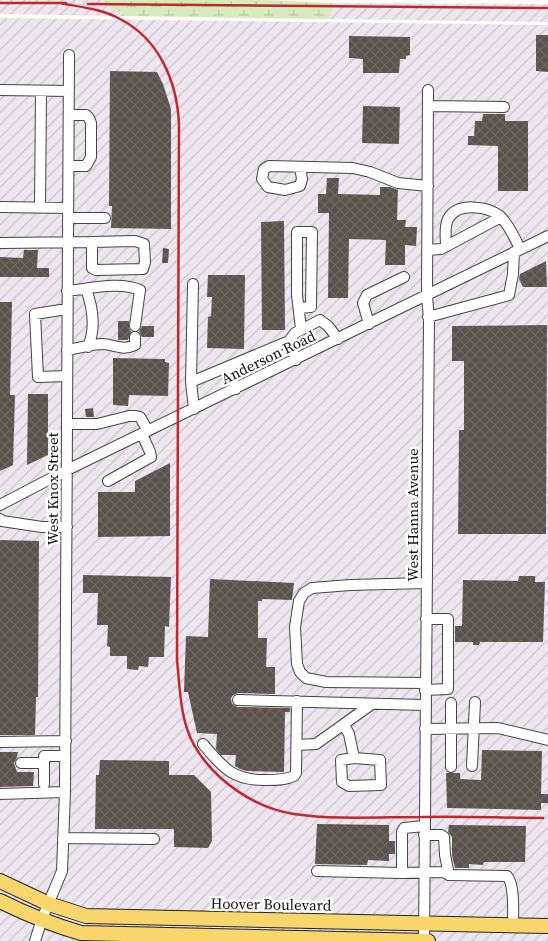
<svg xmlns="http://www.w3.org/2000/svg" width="548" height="941" viewBox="0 0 548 941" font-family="'Source Serif 4',serif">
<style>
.industrial{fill:url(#industrial-furrows)}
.wetland{fill:url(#wetland-marsh)}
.building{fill:url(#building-cross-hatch)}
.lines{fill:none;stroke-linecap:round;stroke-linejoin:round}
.minor-casing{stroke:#444;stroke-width:12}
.major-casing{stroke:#222;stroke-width:16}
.minor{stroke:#fff;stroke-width:10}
.major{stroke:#f9d66b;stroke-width:14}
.rail{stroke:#c4262e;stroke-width:2.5}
.labels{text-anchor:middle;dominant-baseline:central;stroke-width:5;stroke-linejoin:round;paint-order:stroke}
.street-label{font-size:15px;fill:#111;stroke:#fff}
</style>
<defs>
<pattern id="industrial-furrows" width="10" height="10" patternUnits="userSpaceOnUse" patternTransform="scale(1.25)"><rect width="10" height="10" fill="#eee6ef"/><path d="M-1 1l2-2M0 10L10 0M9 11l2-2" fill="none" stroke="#cbc4cc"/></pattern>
<pattern id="wetland-marsh" width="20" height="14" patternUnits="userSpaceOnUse" patternTransform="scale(1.25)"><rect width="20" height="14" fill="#d5ebbd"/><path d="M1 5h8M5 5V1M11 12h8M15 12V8" fill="none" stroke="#b6c8a1"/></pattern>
<pattern id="building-cross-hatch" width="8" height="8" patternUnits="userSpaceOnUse" patternTransform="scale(1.25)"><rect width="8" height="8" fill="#5a524d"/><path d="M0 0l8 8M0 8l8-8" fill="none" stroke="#6d6662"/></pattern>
</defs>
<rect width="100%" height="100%" fill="#fffdf5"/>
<path class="industrial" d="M0 0H102L124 16 0 14Z
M334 3 548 4V22L329 19Z
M0 18 548 25V941H0Z"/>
<path class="wetland" d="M102 0H267L334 3 329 19 124 16Z"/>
<path class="building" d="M536 35H548V72L536 71Z
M349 36 410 37V55L406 56V59H400L399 73H363V59L349 58Z
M110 71 157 72 163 84 171 109V229L111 228 112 206H109Z
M363 106 400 107 399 144 362 143Z
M483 114H505V121H528V191H498V146L468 145V136H474L475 121H482Z
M327 178H339L338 194 380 195V187H390L398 190 397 220H406L405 227H417L416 246 405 245V265H385L386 240 349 239 348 298H328L329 213H318V194H326Z
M284 221 285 330H262L261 222Z
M163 248 169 249 168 263H162Z
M24 250H38L37 268H49V277H0V257L23 258Z
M546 261 547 287H523L519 279 520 274Z
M208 275H245L244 349 207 348 208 317 211 316 212 297H207Z
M0 302H12L10 395H15L13 465 0 471Z
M118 321H129V328L131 332 128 340H118Z
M547 325 546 534H458L459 430H464V361H452V326Z
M142 326H154V337H142L139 331Z
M113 358 165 359V362L169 363 168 396 129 395 128 406 113 405Z
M28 394H48V455L27 465Z
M93 408 94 417H86L85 409Z
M170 463V536L98 537V492H135V481Z
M0 540 39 541 38 697H36L35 735H0Z
M83 575 171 577 169 627 165 626 164 657H149L148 667 139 666 138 670 127 669V656H110V647L107 646 108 625H97L98 593H83Z
M519 576H535V582H545L543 642H480L479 645H473V642H455V626H462L463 580 518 581Z
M210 579 294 583 292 600 262 599V601H258V638H267L266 667H275V694L238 693 232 696 231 699 232 704 238 707 290 708V712H285L284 772 247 771 240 769 235 766 236 755H221L216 749 217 734 197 733 188 692H184L186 636 208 637Z
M482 750 542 751 541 794H548V803H541V810L447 808 446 773H460V779L481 780Z
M0 752H18L17 757 14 763 17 772H34L33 786 0 787Z
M100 760 169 761V775H194L211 792 212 841 208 848 174 847V829H95L96 775H99Z
M317 824 389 825V841H395V854H389V861L368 860 367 865 315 864Z
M449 825 526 826 525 862H484L483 865 469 864V868H455L452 856V837L448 832Z"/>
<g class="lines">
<g class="minor-casing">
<path id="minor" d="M0 90 69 91
M428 106 504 107
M69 166H86L91 157V123L89 118 86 115H69
M300 167 302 179 300 186 285 190 268 187 262 179 264 169 269 166 353 168 370 172 398 183 428 186
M0 207 68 208
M40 208 41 91
M68 218H105
M0 243 92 242V268L96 270 143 269 145 262 144 244 135 241 92 242
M446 246C446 238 444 227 448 219 457 202 487 206 500 216 509 225 515 238 520 249
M427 250 441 249 501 217
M86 289C93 308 96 328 88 347
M67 291C89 289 119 281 140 290L135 326
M299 308 311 307 312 232H297V295L301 329
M67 309 35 314 38 377 67 376
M428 317 509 295 513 274 514 252
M369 324 363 303 367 295 404 277
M289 341 296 360
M67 350C79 348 92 344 103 344 116 345 122 351 135 345V337
M228 367 236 389
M191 382 193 284
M194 409 191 382 289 341 295 333 320 320 328 326 338 339
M67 424H97L129 416H136L140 417 148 431
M108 481 151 457 150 452 142 434
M0 505 67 470 548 236
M0 519 2 521 42 527H67
M425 683 326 682 306 678 300 672 297 664 295 627 299 601 304 593 312 588 350 585 426 583
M425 690 448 689V619H426
M238 700 425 705
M451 703V767
M344 725 349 734 354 758 341 760 342 782 349 786 381 785 380 760 354 758
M425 729 498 728 548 740
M0 742 66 741
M203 744C224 769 234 781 267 780 276 780 286 780 294 776L296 773 297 701
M297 745 316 744 372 704
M21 763H44
M472 766 475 702
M44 784V756H65
M0 794 65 792
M424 835H441L444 837 445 855 449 875
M63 838 154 839
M317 871 402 873V832L404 828 424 826
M402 873 444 872 449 875 507 876C515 884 513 914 513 926
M35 941 42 919 62 871 65 792 69 55
M424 941 429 319 427 296 428 90"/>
</g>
<g class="major-casing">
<path id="major" d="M0 881 49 904 86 916 548 926
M0 901C26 914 53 925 81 933L428 941"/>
</g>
<use href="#minor" class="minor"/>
<use href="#major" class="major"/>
<path class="rail" d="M0 3H66
M60 3C80 7 102 9 120 19 159 39 177 81 179 124L177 660C180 688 180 720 194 745 214 780 254 808 294 814 333 820 382 817 422 817 462 816 503 818 543 818
M88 4 548 8"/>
</g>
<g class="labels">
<g class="street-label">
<text transform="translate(268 357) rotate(-26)">Anderson Road</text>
<text transform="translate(52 489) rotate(-90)">West Knox Street</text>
<text transform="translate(412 515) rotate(-90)">West Hanna Avenue</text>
<text transform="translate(271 904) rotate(1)">Hoover Boulevard</text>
</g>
</g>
</svg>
